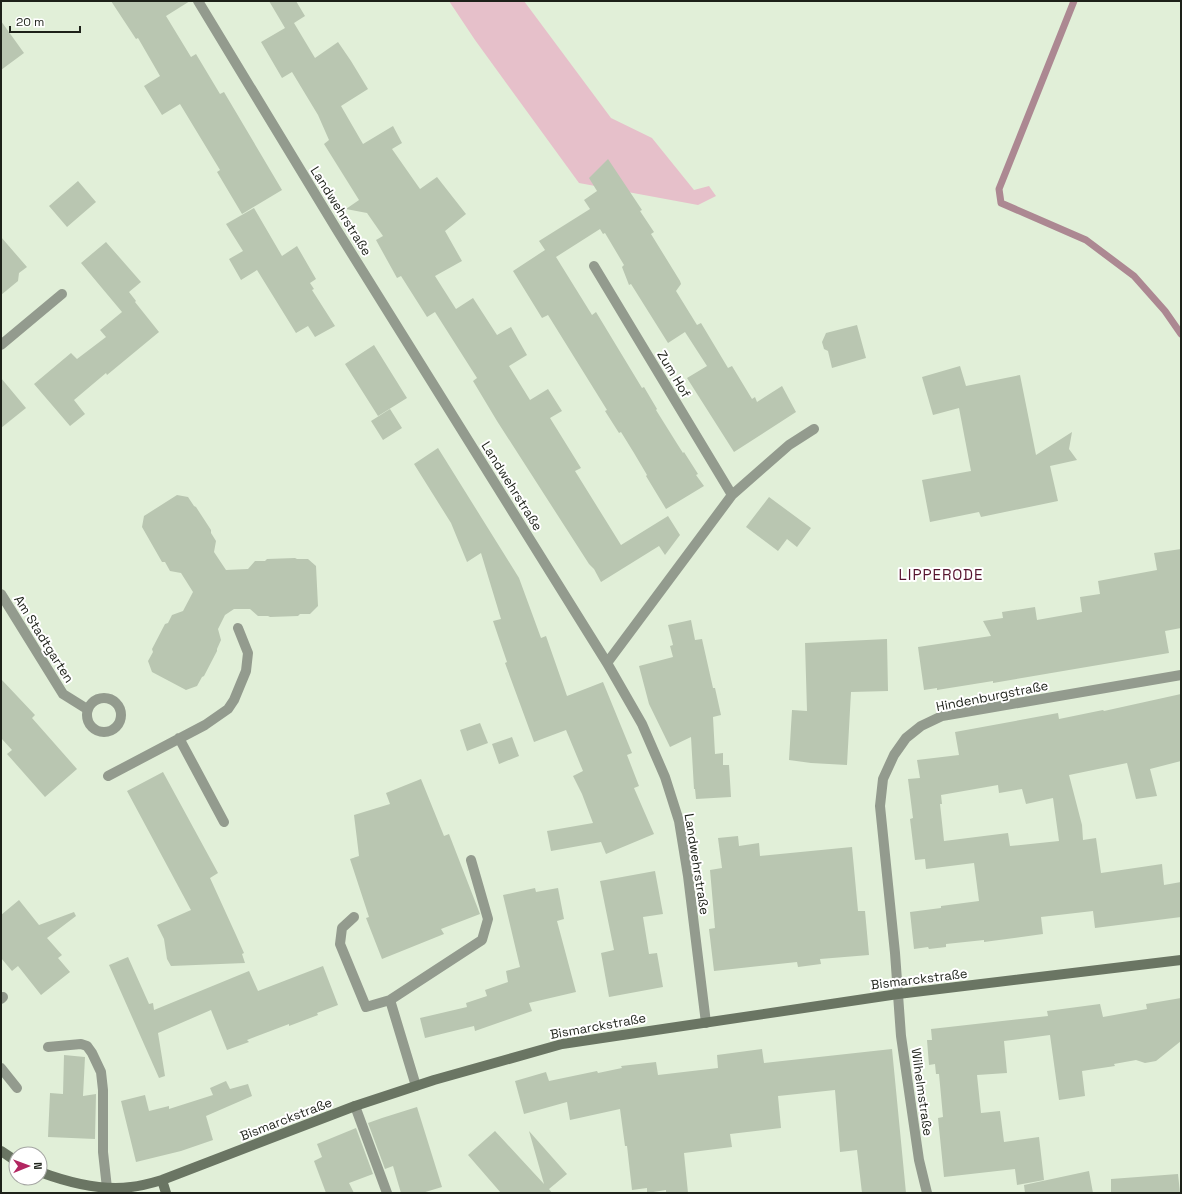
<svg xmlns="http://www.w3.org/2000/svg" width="1182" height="1194" viewBox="0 0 1182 1194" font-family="'Space Grotesk',sans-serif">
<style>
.green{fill:#e6c0ca}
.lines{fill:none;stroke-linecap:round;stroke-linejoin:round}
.stream{stroke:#ac8892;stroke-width:7}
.building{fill:#b9c6b1;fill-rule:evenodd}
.service{stroke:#939b8e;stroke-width:10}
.minor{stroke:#939b8e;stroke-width:10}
.secondary{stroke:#6a7563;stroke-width:10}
.labels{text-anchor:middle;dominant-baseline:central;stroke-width:4;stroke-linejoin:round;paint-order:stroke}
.street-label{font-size:13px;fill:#1d2119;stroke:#fff}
.quarter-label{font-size:15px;letter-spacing:1px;fill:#56142e;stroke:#fff}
</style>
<rect width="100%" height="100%" fill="#e1efd8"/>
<path class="green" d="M449 1H524L611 118 652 138 694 190 709 186 716 196 698 205 579 183 475 40Z"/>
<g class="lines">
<path class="stream" d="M1074 1 999 189 1001 203 1086 240 1134 276 1165 311 1181 334"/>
</g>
<path class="building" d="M111 1H190L166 16 191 57 196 54 220 94 224 92 282 190 242 214 217 172 220 170 180 104 162 115 144 86 160 76 138 38 136 39Z
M269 1H296L305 16 294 23 315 58 338 42 351 61 368 89 341 106 363 144 393 126 402 143 392 149 420 189 437 177 466 214 445 231 462 261 435 276 456 309 473 298 497 335 511 327 527 355 509 366 530 400 548 389 562 411 550 418 581 468 575 471 621 545 668 516 680 535 665 555 659 546 601 582 594 569 589 564 497 421 473 381 477 378 435 312 427 317 401 276 397 278 376 240 383 236 367 213 346 209 359 200 324 144 329 140 318 115 292 72 282 78 261 42 285 28Z
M1 21 24 53 1 70Z
M608 159 642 210 640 211 654 232 651 234 680 281 681 284 676 291 697 325 701 323 728 368 732 366 752 399 755 397 757 402 782 386 796 412 734 452 687 378 707 366 685 332 668 343 631 284 629 285 622 267 624 265 605 233 603 234 600 229 556 257 592 315 596 312 642 388 644 387 657 409 656 410 676 442 683 453 684 452 698 474 696 475 704 486 666 509 646 476 647 475 634 453 621 432 619 433 605 411 607 410 548 315 542 318 513 271 545 250 539 241 590 209 584 200 597 191 589 178Z
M78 181 96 202 67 227 49 206Z
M254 208 282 256 297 246 316 279 310 283 314 289 312 290 335 326 315 337 308 326 296 333 257 270 241 280 229 259 243 251 226 224Z
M1 237 27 267 19 273 18 281 1 295Z
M106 242 141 282 129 292 136 301 135 302 159 332 107 375 106 373 74 400 85 414 70 426 34 384 71 353 77 359 106 337 100 330 122 312 81 263Z
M857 325 866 358 832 368 828 351 824 349 822 342 826 333Z
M374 345 407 398 378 416 345 364Z
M960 366 966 386 1020 375 1036 455 1072 432 1069 449 1077 460 1050 466 1058 501 981 517 979 512 930 522 922 480 971 471 959 408 933 415 922 377Z
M1 378 26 408 1 428Z
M390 409 402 428 383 440 371 421Z
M438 448 519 578 541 638 546 636 567 696 603 682 632 753 627 755 639 786 634 788 654 834 606 854 601 842 551 851 547 831 593 823 582 794 573 776 583 771 566 730 534 742 505 663 507 662 493 621 501 619 481 553 467 562 451 523 414 464Z
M177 495 188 497 194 506 196 507 211 530V533L216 541 214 552 226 570 248 569 255 561H265L267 559 295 558 297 559H308L316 566 318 606 310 614H300L298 616 270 617 268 616H258L250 609H234L225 615 218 629 221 640 217 649V651L204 676 202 677 197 686 186 690 152 672 148 661 153 652 152 649 165 624 168 623 172 615 183 611 193 592 181 573 170 571 165 562H162L142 527 144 516Z
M769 497 811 528 797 547 787 539 778 551 746 527Z
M1181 549V628L1165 631 1169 653 993 683V681L937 690V688L924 690 918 647 991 636 983 621 1003 618 1002 612 1035 607 1037 620 1082 612 1080 597 1100 594 1098 581 1157 570 1154 553Z
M691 620 695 640 702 639 713 688H715L721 715 713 717 715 754 723 753V765H729L731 797 696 799 695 789H694L691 737 670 747 649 704 639 666 673 657 670 646 673 645 668 625Z
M887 639 888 691 851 692 847 765 811 763 789 760 792 710 807 711 805 643Z
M1 679 35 715 32 718 77 769 45 797 7 754 12 750 1 738Z
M1181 694V761L1150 769 1157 796 1136 799 1127 763 1069 775 1082 825 1083 840 1096 838 1101 873 1162 864 1164 885 1181 882V917L1095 928 1093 911 1041 917 1043 934 984 942V940L946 944V947L929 949 928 947 914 949 910 912 941 908V906L979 901 974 863 926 869 925 859 915 860 910 819 913 818 908 779 920 778 917 760 959 755 955 732 1058 713 1059 719 1103 710 1104 711ZM998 785 999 793 1022 789 1026 804 1053 798 1059 841 1010 846 1008 833 944 841 940 804H942L941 795Z
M480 723 488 743 467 751 460 730Z
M512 737 519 756 499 764 492 744Z
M163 772 218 873 210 878 236 935 244 953 242 954 245 963 171 966 167 959 164 939 157 925 191 910 127 791Z
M421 779 444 836 449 834 480 914 441 929 444 934 382 959 366 918 369 917 350 859 359 856 354 815 390 804 386 793Z
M738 836 739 846 759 843 760 856 852 847 858 911H865L869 955 820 959 821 964 798 967 797 962 714 971 709 929 715 928 710 870 722 868 718 838Z
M655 871 663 914 643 917 649 954 657 953 663 987 609 997 601 953 614 950 600 881Z
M535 888 536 892 558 888 564 919 557 921 576 992 529 1003 532 1011 475 1031 474 1026 425 1038 420 1018 467 1007 466 1003 487 996 485 990 508 982 506 971 520 967 503 895Z
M19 900 39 925 74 912 76 916 47 938 62 955 58 958 70 972 41 995 18 966 12 971 1 958V915Z
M128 957 149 1004 153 1003 154 1010 249 971 258 991 323 966 338 1005 317 1013 318 1015 289 1026V1024L247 1040 249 1042 227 1050 211 1010 158 1033 165 1076 159 1078 109 965Z
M1181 998V1041L1156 1061 1145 1063 1136 1060 1114 1064 1115 1066 1082 1071 1085 1096 1059 1100 1050 1035 1004 1041 1007 1073 977 1075 981 1113 1000 1111 1004 1142 1039 1137 1044 1180 1017 1185 1015 1169 944 1177 938 1118 943 1117 939 1074H936L935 1064 929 1065 927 1040H932L931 1029 1048 1016 1047 1011 1100 1004 1103 1017 1147 1009 1146 1004Z
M762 1049 764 1063 892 1049 906 1193H862L857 1150 840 1152 835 1090 778 1096 781 1128 730 1134 732 1147 684 1153 688 1193H666V1190L647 1193V1188L632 1190 627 1146H625L620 1109 570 1120 567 1102 524 1114 515 1081 546 1072 549 1081 597 1071 598 1073 622 1068 621 1066 656 1062 658 1075 718 1068 717 1055Z
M64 1055 85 1057 83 1096 96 1094 95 1139 48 1137 50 1093 63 1094Z
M226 1081 230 1089 248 1084 252 1096 206 1116 213 1140 181 1151 136 1162 121 1101 145 1095 149 1111 169 1106V1109L213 1095 210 1088Z
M417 1107 442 1187 422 1193H401L393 1166 385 1169 368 1123 382 1118Z
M356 1128 373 1174 349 1183 354 1193H326L314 1161 322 1157 317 1144Z
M495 1131 544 1184 529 1131 567 1174 549 1189 552 1193H501L468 1155Z
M1089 1171 1093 1193H1025L1024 1185Z
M1178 1174 1180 1193H1111V1179Z"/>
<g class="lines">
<path class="service" d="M179 738 224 822
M108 776 205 725 228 709 234 700 246 671 248 653 238 628
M354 917 342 928 340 944 366 1007 390 1000 416 1086
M1 999 3 997
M390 1000 482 940 488 919 471 860
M48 1047 81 1044 87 1046 92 1053 101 1072 103 1090V1152L107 1188
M1 1068 17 1088"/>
<path class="minor" d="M198 1 337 230 607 663 642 724 665 777 679 821 688 876 706 1023
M594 266 732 495
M1 345 62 294
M1 594 63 694 87 709
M607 663 732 495 789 445 814 429
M87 715a17 17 0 1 1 34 0a17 17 0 1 1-34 0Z
M355 1106 387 1193
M927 1193 919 1160 901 1036 895 953 880 806 883 779 894 755 906 738 921 726 942 716 1181 675"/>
<path class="secondary" d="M1 1151 16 1161
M40 1172C67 1182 102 1191 131 1187 141 1186 152 1183 162 1180L355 1106 434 1080 562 1044 898 994 1181 960
M162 1180 166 1193"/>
</g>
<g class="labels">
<g class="street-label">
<text transform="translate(341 211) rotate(58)">Landwehrstraße</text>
<text transform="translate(674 374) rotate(59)">Zum Hof</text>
<text transform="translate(512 486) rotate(58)">Landwehrstraße</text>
<text transform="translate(44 639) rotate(58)">Am Stadtgarten</text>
<text transform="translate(992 696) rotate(-11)">Hindenburgstraße</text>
<text transform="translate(697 864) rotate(81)">Landwehrstraße</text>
<text transform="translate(919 979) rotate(-7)">Bismarckstraße</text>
<text transform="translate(598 1026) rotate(-10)">Bismarckstraße</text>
<text transform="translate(922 1092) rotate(82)">Wilhelmstraße</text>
<text transform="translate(286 1119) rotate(-21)">Bismarckstraße</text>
</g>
<g class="quarter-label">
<text x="941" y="574">LIPPERODE</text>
</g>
</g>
<rect width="1182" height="1194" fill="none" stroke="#1d2119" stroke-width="4"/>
<g transform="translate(28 1166) rotate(89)"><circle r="19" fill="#ffffff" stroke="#a5a6a3"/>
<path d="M0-3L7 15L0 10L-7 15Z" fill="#b22661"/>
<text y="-6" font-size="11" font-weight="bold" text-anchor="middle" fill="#1d2119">N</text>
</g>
<path d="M10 26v6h70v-6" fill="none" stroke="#1d2119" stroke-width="2"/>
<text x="16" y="26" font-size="12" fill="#1d2119" stroke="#ffffff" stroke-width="3" paint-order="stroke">20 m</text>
</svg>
